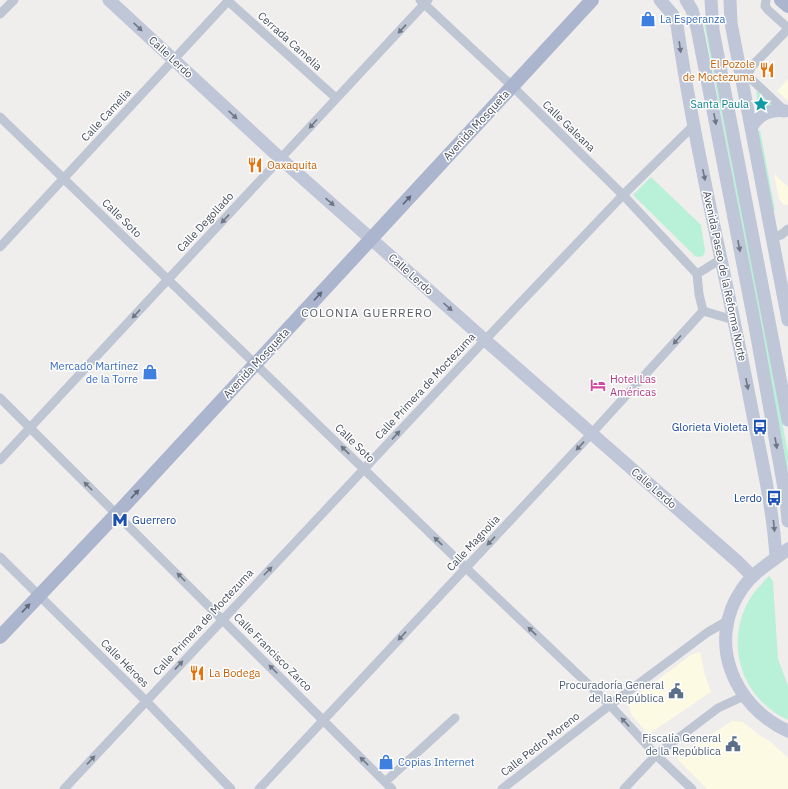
<svg xmlns="http://www.w3.org/2000/svg" width="788" height="789" viewBox="0 0 788 789" font-family="'IBM Plex Sans',sans-serif">
<style>
.commercial{fill:#fdfae4}
.green{fill:#b8f1d7}
.lines{fill:none;stroke-linecap:round;stroke-linejoin:round}
.street{stroke:#bfc6d3;stroke-width:9}
.secondary{stroke:#bec6d7;stroke-width:13}
.primary{stroke:#abb6ce;stroke-width:14}
.oneway{fill:#6f7786}
.oneway2{fill:#6f7785}
.oneway3{fill:#5e6678}
.labels{text-anchor:middle;dominant-baseline:central;stroke-width:3;stroke-linejoin:round;paint-order:stroke}
.shop-label{font-size:11px;fill:#366cbe;stroke:#fff;text-anchor:start}
.street-label{font-size:11px;fill:#444c5b;stroke:#fff}
.food-label{font-size:11px;fill:#c56008;stroke:#fff;text-anchor:start}
.culture-label{font-size:11px;fill:#0d838f;stroke:#fff;text-anchor:end}
.hotel-label{font-size:11px;fill:#b23c85;stroke:#fff;text-anchor:start}
.transit-label{font-size:11px;fill:#164399;stroke:#fff;text-anchor:end}
.service-label{font-size:11px;fill:#4e5e75;stroke:#fff;text-anchor:end}
.neighbourhood-label{font-size:12px;letter-spacing:1px;fill:#595c62;stroke:#fff}
</style>
<rect width="100%" height="100%" fill="#f0eded"/>
<path class="commercial" d="M788 79V101L777 91Z
M774 174 788 187V205H784L779 199Z
M700 652 705 675 711 692 650 733H647L631 714 629 706 631 700 691 655Z
M732 721 743 722 759 735 771 742 788 758V789H707L678 760 679 756Z"/>
<path class="green" d="M703 19H705L788 453V472Z
M756 90 774 106 759 110Z
M760 130 775 210 773 211 758 131Z
M651 177 701 225 705 251 703 256 698 257 695 256 633 195Z
M769 576 773 581 778 659 788 686V720C741 698 723 642 751 597 756 589 763 583 769 576Z"/>
<g class="lines">
<path class="street" d="M420 0 512 86 623 195 697 274
M766 0 765 6 768 10 788 28
M228 1 336 98
M0 14 14 0
M748 76 786 112
M742 78 748 76 751 67 788 29
M0 117 466 568 610 705 656 755 692 789
M772 237 781 235 788 229
M0 247 229 0
M697 274 699 294 703 311
M697 274 721 259
M703 311 734 320
M0 398 392 789
M0 460 428 0
M0 557 146 701 231 789
M385 782 455 718
M64 789 485 340 623 195 693 126
M259 789 592 433 703 311
M502 789 610 705 708 632 729 620
M624 789 656 755 718 708 744 696"/>
<path class="secondary" d="M109 0 281 159 485 340 738 562 752 576
M660 0 673 15 677 25C695 151 726 275 750 400 760 453 773 505 776 558
M686 0 692 10 697 28 755 326 786 499 788 521
M711 0 713 30 788 420
M730 0 731 23 788 320
M751 128C758 115 770 109 785 111
M788 549C772 562 754 571 742 589 706 641 733 706 788 731"/>
<path class="primary" d="M781 0 788 6
M0 637 124 506 592 0"/>
</g>
<defs><path id="oneway-solid" d="M-6-.8H1V-3.2L6.5 0L1 3.2V.8H-6Z"/></defs>
<g class="oneway">
<use href="#oneway-solid" transform="translate(138 27) rotate(43)"/>
<use href="#oneway-solid" transform="translate(680 47) rotate(82)"/>
<use href="#oneway-solid" transform="translate(233 115) rotate(43)"/>
<use href="#oneway-solid" transform="translate(715 119) rotate(79)"/>
<use href="#oneway-solid" transform="translate(704 175) rotate(78)"/>
<use href="#oneway-solid" transform="translate(330 202) rotate(41)"/>
<use href="#oneway-solid" transform="translate(739 246) rotate(79)"/>
<use href="#oneway-solid" transform="translate(448 307) rotate(42)"/>
<use href="#oneway-solid" transform="translate(747 384) rotate(79)"/>
<use href="#oneway-solid" transform="translate(776 443) rotate(80)"/>
<use href="#oneway-solid" transform="translate(774 526) rotate(84)"/>
</g>
<g class="oneway2">
<use href="#oneway-solid" transform="translate(402 29) rotate(133)"/>
<use href="#oneway-solid" transform="translate(313 124) rotate(132)"/>
<use href="#oneway-solid" transform="translate(225 219) rotate(133)"/>
<use href="#oneway-solid" transform="translate(136 314) rotate(133)"/>
<use href="#oneway-solid" transform="translate(677 340) rotate(132)"/>
<use href="#oneway-solid" transform="translate(396 435) rotate(-47)"/>
<use href="#oneway-solid" transform="translate(580 446) rotate(133)"/>
<use href="#oneway-solid" transform="translate(345 450) rotate(-136)"/>
<use href="#oneway-solid" transform="translate(88 486) rotate(-135)"/>
<use href="#oneway-solid" transform="translate(438 541) rotate(-136)"/>
<use href="#oneway-solid" transform="translate(491 541) rotate(133)"/>
<use href="#oneway-solid" transform="translate(268 571) rotate(-46)"/>
<use href="#oneway-solid" transform="translate(181 577) rotate(-135)"/>
<use href="#oneway-solid" transform="translate(532 631) rotate(-136)"/>
<use href="#oneway-solid" transform="translate(402 636) rotate(133)"/>
<use href="#oneway-solid" transform="translate(179 665) rotate(-47)"/>
<use href="#oneway-solid" transform="translate(273 669) rotate(-135)"/>
<use href="#oneway-solid" transform="translate(625 722) rotate(-133)"/>
<use href="#oneway-solid" transform="translate(91 760) rotate(-47)"/>
<use href="#oneway-solid" transform="translate(364 761) rotate(-135)"/>
</g>
<g class="oneway3">
<use href="#oneway-solid" transform="translate(407 200) rotate(-47)"/>
<use href="#oneway-solid" transform="translate(318 296) rotate(-47)"/>
<use href="#oneway-solid" transform="translate(135 494) rotate(-47)"/>
<use href="#oneway-solid" transform="translate(26 608) rotate(-47)"/>
</g>
<defs>
<g id="shop-bare" transform="scale(1.2)"><path d="M-5-2.5h2.3a2.7 3.5 0 0 1 5.4 0H5L5.5 6h-11ZM-1.5-2.5h3a1.5 2.3 0 0 0-3 0Z" fill="#3f7fe0" stroke="#fff" stroke-width="2.5" paint-order="stroke"/></g>
<g id="restaurant-bare" transform="scale(1.2)"><path d="M-5-6h1v4h1v-4h1v4h1v-4h1v5L-1.5 .5V6h-2V.5L-5-1ZM5-6V6H3V1.5H1.5Q1.5-4 5-6Z" fill="#e8710a" stroke="#fff" stroke-width="2.5" paint-order="stroke"/></g>
<g id="sight-bare" transform="scale(1.2)"><path d="M0-6L1.8-2.2L6-1.7L2.9 1.2L3.7 5.4L0 3.3L-3.7 5.4L-2.9 1.2L-6-1.7L-1.8-2.2Z" fill="#0f9aa8" stroke="#fff" stroke-width="2.5" paint-order="stroke"/></g>
<g id="hotel-bare" transform="scale(1.2)"><path d="M-6-4.5h1.5V1H6V5H4.5V3h-9V5H-6ZM-4 0a1.8 1.8 0 1 1 3.6 0ZM.5 0V-2.5h3Q6-2.5 6 0Z" fill="#d1479c" stroke="#fff" stroke-width="2.5" paint-order="stroke"/></g>
<g id="bus-bare" transform="scale(1.2)"><path d="M-5-6H5V4H4V6H2V4H-2V6H-4V4H-5ZM-3.5-4V0h7V-4ZM-3.5 1.2v1.5H-2V1.2ZM2 1.2v1.5H3.5V1.2Z" fill="#1a4fb4" stroke="#fff" stroke-width="2.5" paint-order="stroke"/></g>
<g id="metro-bare" transform="scale(1.2)"><path d="M-5.5 5V-5H-3L0 0L3-5H5.5V5H3V-.5L0 4L-3-.5V5Z" fill="#1a4fb4" stroke="#fff" stroke-width="2.5" paint-order="stroke"/></g>
<g id="civic-bare" transform="scale(1.2)"><path d="M-.6-6.5H3V-4.5H.6V-3L4-1V1h2V6H-6V1h2V-1L-.6-3ZM-1.2 2.5V6h2.4V2.5Z" fill="#5c6f8a" stroke="#fff" stroke-width="2.5" paint-order="stroke"/></g>
</defs>
<g fill-rule="evenodd">
<use href="#shop-bare" x="648" y="19"/>
<use href="#restaurant-bare" x="767" y="70"/>
<use href="#sight-bare" x="761" y="104"/>
<use href="#restaurant-bare" x="255" y="165"/>
<use href="#shop-bare" x="150" y="372"/>
<use href="#hotel-bare" x="598" y="385"/>
<use href="#bus-bare" x="760" y="427"/>
<use href="#bus-bare" x="774" y="498"/>
<use href="#metro-bare" x="120" y="520"/>
<use href="#restaurant-bare" x="197" y="673"/>
<use href="#civic-bare" x="676" y="691"/>
<use href="#civic-bare" x="733" y="744"/>
<use href="#shop-bare" x="386" y="762"/>
</g>
<g class="labels">
<g class="shop-label">
<text x="660" y="19">La Esperanza</text>
<text x="138" y="366" text-anchor="end">Mercado Martínez<tspan x="138" dy="13">de la Torre</tspan></text>
<text x="398" y="762">Copias Internet</text>
</g>
<g class="street-label">
<text transform="translate(290 41) rotate(42)">Cerrada Camelia</text>
<text transform="translate(171 57) rotate(43)">Calle Lerdo</text>
<text transform="translate(106 115) rotate(-47)">Calle Camelia</text>
<text transform="translate(476 125) rotate(-47)">Avenida Mosqueta</text>
<text transform="translate(569 126) rotate(44)">Calle Galeana</text>
<text transform="translate(122 218) rotate(44)">Calle Soto</text>
<text transform="translate(205 222) rotate(-47)">Calle Degollado</text>
<text transform="translate(411 274) rotate(42)">Calle Lerdo</text>
<text transform="translate(725 276) rotate(78)">Avenida Paseo de la Reforma Norte</text>
<text transform="translate(256 363) rotate(-47)">Avenida Mosqueta</text>
<text transform="translate(425 386) rotate(-47)">Calle Primera de Moctezuma</text>
<text transform="translate(355 443) rotate(44)">Calle Soto</text>
<text transform="translate(654 488) rotate(41)">Calle Lerdo</text>
<text transform="translate(473 543) rotate(-47)">Calle Magnolia</text>
<text transform="translate(203 622) rotate(-47)">Calle Primera de Moctezuma</text>
<text transform="translate(273 652) rotate(45)">Calle Francisco Zarco</text>
<text transform="translate(125 663) rotate(45)">Calle Héroes</text>
<text transform="translate(540 744) rotate(-38)">Calle Pedro Moreno</text>
</g>
<g class="food-label">
<text x="755" y="64" text-anchor="end">El Pozole<tspan x="755" dy="13">de Moctezuma</tspan></text>
<text x="267" y="165">Oaxaquita</text>
<text x="209" y="673">La Bodega</text>
</g>
<g class="culture-label">
<text x="749" y="104">Santa Paula</text>
</g>
<g class="hotel-label">
<text x="610" y="379">Hotel Las<tspan x="610" dy="13">Américas</tspan></text>
</g>
<g class="transit-label">
<text x="748" y="427">Glorieta Violeta</text>
<text x="762" y="498">Lerdo</text>
<text x="132" y="520" text-anchor="start">Guerrero</text>
</g>
<g class="service-label">
<text x="664" y="685">Procuradoría General<tspan x="664" dy="13">de la República</tspan></text>
<text x="721" y="738">Fiscalía General<tspan x="721" dy="13">de la República</tspan></text>
</g>
<g class="neighbourhood-label">
<text x="367" y="312">COLONIA GUERRERO</text>
</g>
</g>
</svg>
